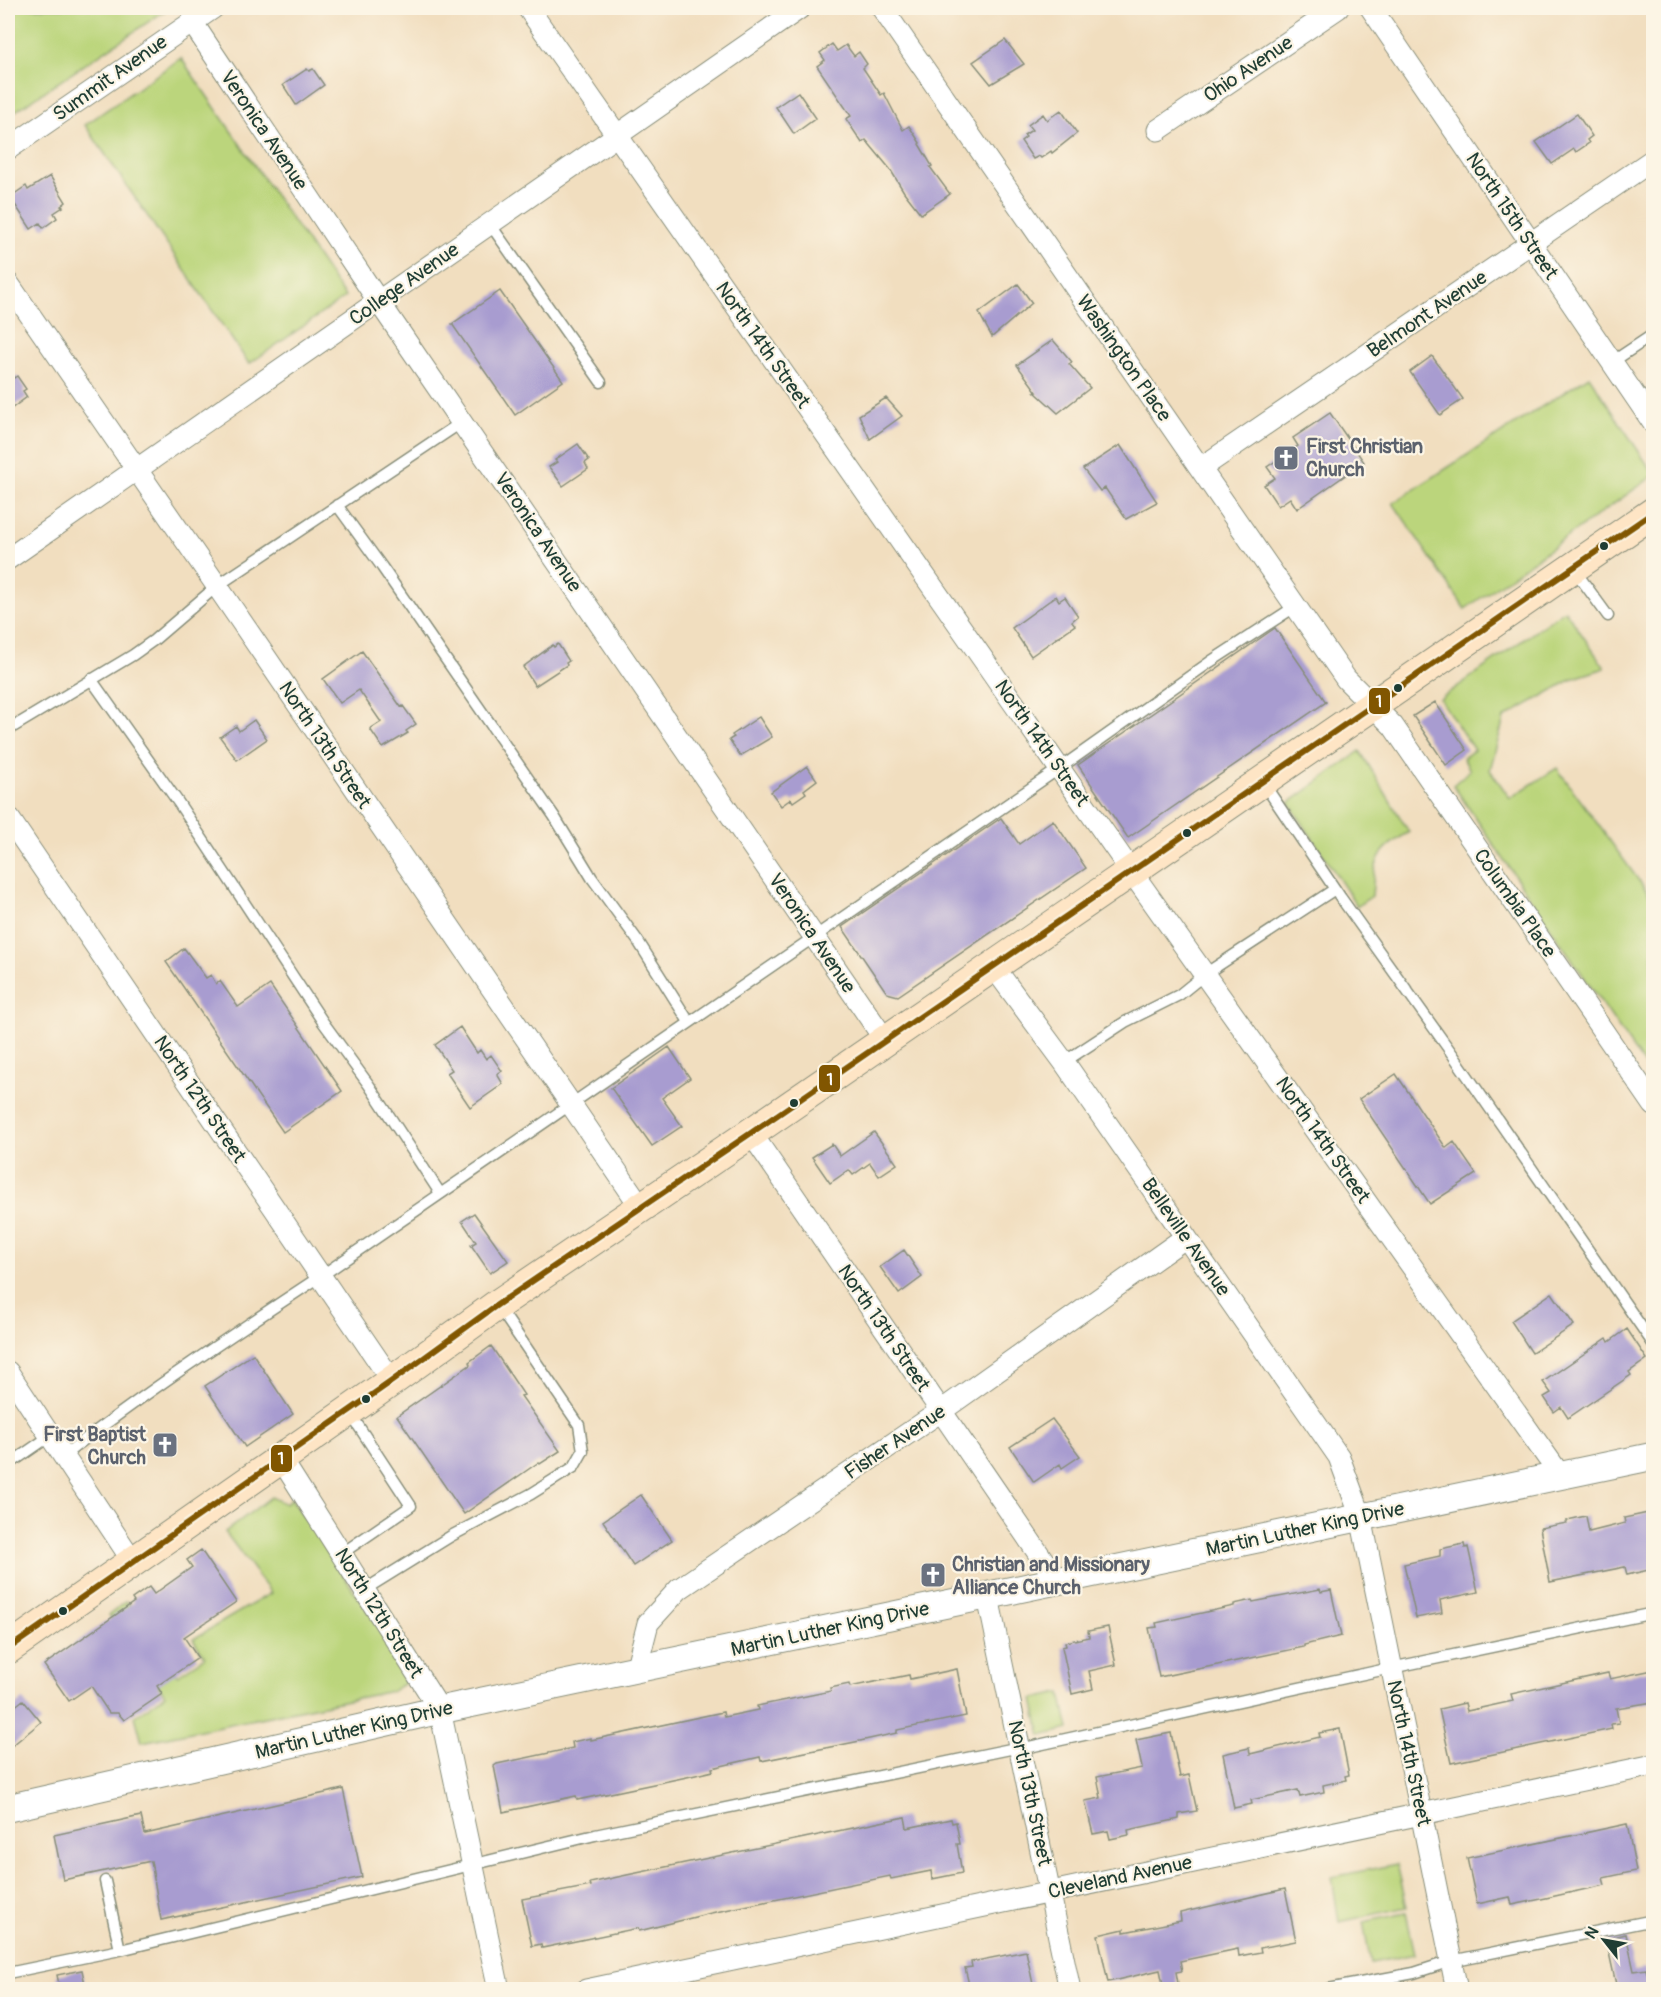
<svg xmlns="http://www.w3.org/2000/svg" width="1661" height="1997" viewBox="0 0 1661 1997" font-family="Pangolin,sans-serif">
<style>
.green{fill:#bbd57b;stroke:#6d8958;stroke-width:1.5}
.building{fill:#a89cd0}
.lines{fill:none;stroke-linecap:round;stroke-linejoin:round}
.service-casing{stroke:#888e7a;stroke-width:13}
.minor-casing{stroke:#888e7a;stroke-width:23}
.tertiary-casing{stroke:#888e7a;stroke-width:29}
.secondary-casing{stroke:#888e7a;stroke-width:32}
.service{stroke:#fff;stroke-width:10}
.minor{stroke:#fff;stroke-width:21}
.tertiary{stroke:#fff;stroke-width:27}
.secondary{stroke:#fee5c5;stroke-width:30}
.bus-1-casing{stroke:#fcf5e5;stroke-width:10}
.bus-1{stroke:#815601;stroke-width:6}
.bus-dot{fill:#1f3d34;stroke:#fcf5e5;stroke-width:2}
.labels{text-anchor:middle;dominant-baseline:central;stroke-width:4.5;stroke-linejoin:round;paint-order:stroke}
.street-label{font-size:20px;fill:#1f3d34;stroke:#fcf5e5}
.worship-label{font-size:20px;font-weight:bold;fill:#5b616d;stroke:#fcf5e5;text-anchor:start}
.line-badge{stroke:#fcf5e5;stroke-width:2}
.badge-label{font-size:16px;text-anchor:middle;font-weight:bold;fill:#fff}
</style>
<rect width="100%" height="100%" fill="#fcf5e5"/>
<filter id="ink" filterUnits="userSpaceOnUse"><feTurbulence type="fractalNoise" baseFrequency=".0167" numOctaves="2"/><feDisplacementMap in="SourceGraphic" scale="12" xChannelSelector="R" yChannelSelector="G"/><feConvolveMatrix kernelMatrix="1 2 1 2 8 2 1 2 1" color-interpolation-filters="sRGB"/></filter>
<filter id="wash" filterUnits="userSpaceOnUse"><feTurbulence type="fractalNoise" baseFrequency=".008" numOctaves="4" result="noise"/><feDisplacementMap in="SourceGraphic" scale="24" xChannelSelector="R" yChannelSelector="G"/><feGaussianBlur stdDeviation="1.35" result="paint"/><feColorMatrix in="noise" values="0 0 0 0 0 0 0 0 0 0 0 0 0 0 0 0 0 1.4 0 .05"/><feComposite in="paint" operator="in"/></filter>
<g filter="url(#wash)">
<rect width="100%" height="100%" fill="#f1debf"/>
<path class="green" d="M8 8H169L8 116Z
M181 58 345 297 249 364 85 125Z
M1589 376 1653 473V476L1465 609 1393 503Z
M1565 610 1605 668 1574 678 1504 718 1490 770 1510 798 1557 768 1653 900V1078L1453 785 1470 770 1463 758 1474 750 1440 699Z
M1360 751 1409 832C1376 852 1375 858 1372 896L1357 906 1289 803Z
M271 1497 286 1504 291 1498 407 1669 405 1683 392 1691 142 1742 135 1716 165 1695 109 1615 127 1601 178 1675 205 1657 193 1639 271 1593 225 1532Z
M1061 1693 1069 1729 1041 1736 1033 1699Z
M1397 1864 1407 1907 1339 1922 1332 1877Z
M1406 1913 1415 1954 1371 1963 1363 1922Z"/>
<g id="blocks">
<path class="building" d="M1005 40 1024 64 991 84 973 62Z
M832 44 837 51 846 45 854 56 859 52 867 64 863 68 881 95 884 93 903 130 909 126 920 143 919 144 932 166 930 167 950 194 921 214 904 192 890 169 866 140 862 143 846 119 851 116 817 66 825 60 820 53Z
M307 69 309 71 313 69 324 85 296 105 283 85Z
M798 92 816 118 794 134 776 107Z
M1061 110 1077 133 1052 153 1051 151 1041 158 1039 156 1033 159 1021 141 1026 137 1024 135 1032 130 1028 125 1043 114 1047 120Z
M1577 114 1592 136 1587 140 1589 143 1576 152 1574 149 1552 164 1536 142Z
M50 176 66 202 61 206 63 207 54 213 57 218 43 228 40 223 31 229 10 197 26 186 28 190Z
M1018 284 1032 303 992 337 979 313Z
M500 291 563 381 515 415 452 324Z
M1053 340 1072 362 1069 364 1090 388 1058 413 1035 392H1037L1017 365Z
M1432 356 1463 399 1440 415 1410 372Z
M8 368 14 378 17 376 26 389 23 391 27 397 8 411Z
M886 398 902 416 870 439 859 415Z
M1330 413 1364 462 1297 509 1290 498 1278 506 1264 485 1275 478 1267 467 1298 446 1293 438Z
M578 444 589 460 585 463 588 469 563 486 549 467 557 462 555 460Z
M1120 445 1157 502 1126 519 1105 488 1100 491 1083 469Z
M1056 596 1059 601 1065 597 1078 616 1072 621 1075 625 1031 656 1012 628Z
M1275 628 1326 702 1128 838 1078 765Z
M558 644 569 661 566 663 567 665 535 686 523 667 553 645 554 647Z
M362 651 401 707 403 706 416 724 406 731 408 733 383 748 370 729 381 722 359 690 340 703 323 679Z
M1435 702 1467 750 1446 765 1413 716Z
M759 717 772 737 740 756 729 740 734 737 732 735Z
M254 720 267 739 237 760 220 737 236 726 239 731Z
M807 766 817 780 804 790 806 793 793 802 791 799 781 806 771 792Z
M1001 818 1019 844 1053 820 1086 868 898 996 887 993 842 927Z
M184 948 206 978 211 975 216 984 220 981 238 1007 270 985 342 1091 283 1132 166 962Z
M460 1027 477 1053 480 1050 486 1059 491 1055 502 1071 497 1074 503 1084 470 1107 447 1073 452 1070 435 1045Z
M669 1047 690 1078 662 1098 682 1126 652 1146 611 1088Z
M1396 1074 1446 1148 1454 1142 1476 1174 1430 1204 1359 1099Z
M874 1132 897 1164 879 1176 870 1163 853 1175 849 1170 830 1183 812 1157 832 1144 840 1156Z
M474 1213 508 1261 490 1273 471 1245 476 1242 462 1221Z
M904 1250 922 1277 899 1294 880 1267Z
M1552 1293 1574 1325 1532 1353 1511 1321Z
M1627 1329 1647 1359 1629 1372 1631 1375 1568 1418 1561 1407 1554 1412 1544 1397 1551 1393 1543 1382 1607 1338 1609 1342Z
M491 1346 524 1395 521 1396 560 1451 540 1464 539 1462 464 1514 397 1416 470 1365 469 1362Z
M253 1354 293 1414 245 1447 205 1386Z
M1052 1419 1080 1456 1062 1468 1060 1464 1034 1482 1010 1447Z
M641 1495 672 1540 633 1566 603 1521Z
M1653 1512V1569L1627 1575 1625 1567 1550 1582 1540 1528 1567 1523V1520L1586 1516 1589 1532 1625 1523 1624 1518Z
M1464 1544 1465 1548 1468 1547 1478 1592 1440 1600 1442 1613 1416 1618 1404 1564 1440 1556V1549Z
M201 1550 236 1602 184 1637 198 1658 157 1686 162 1694 124 1720 118 1713H109L91 1686 69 1701 44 1665 134 1602 132 1599 149 1587 154 1594 192 1567 187 1560Z
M1320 1589 1321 1592 1331 1590 1341 1636 1304 1645V1647L1159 1677 1149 1628 1157 1627 1156 1623 1234 1606V1604L1252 1600 1253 1602Z
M1108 1627 1116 1665 1089 1671 1093 1689 1072 1694 1062 1647 1066 1646 1065 1642 1089 1637 1088 1631Z
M957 1669 966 1716 897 1730V1733L860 1741 761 1761 760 1757 712 1768 713 1771 687 1777 577 1800 576 1796 503 1812 494 1766 497 1764 573 1748 572 1742 591 1738V1740L723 1712 724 1717 758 1710 757 1706 831 1691 830 1688 849 1684 850 1687 909 1675 910 1679Z
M1653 1670V1702L1616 1708 1619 1723 1611 1724 1612 1729 1451 1763 1439 1709 1465 1703 1467 1711 1513 1701 1511 1694 1608 1673 1610 1679Z
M23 1700 41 1722 8 1749V1712Z
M1340 1729 1349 1775 1345 1776 1346 1780 1323 1785 1324 1792 1300 1797 1298 1790 1251 1800 1252 1804 1234 1808 1223 1754 1249 1748 1250 1754 1320 1737 1319 1733Z
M1171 1733 1180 1777 1189 1775 1197 1811 1179 1814V1819L1128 1830 1129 1835 1110 1839 1108 1831 1093 1834 1085 1801 1101 1798 1097 1777 1142 1768 1136 1740Z
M343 1789 362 1877 161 1920 151 1861 63 1880 54 1835 141 1816 145 1834Z
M905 1817 907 1828 951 1819 952 1823 956 1822 960 1844H957L962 1873 932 1879 931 1871 891 1879 890 1876 711 1913 639 1931 638 1928 542 1948 541 1944 532 1946 522 1899 591 1886 590 1883 627 1875Z
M1627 1824 1636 1871 1603 1878 1605 1885 1546 1898 1512 1905 1510 1897 1477 1904 1467 1858Z
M1285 1889 1296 1941 1260 1948 1261 1952 1239 1956 1238 1949 1180 1961 1182 1971 1176 1972 1179 1989H1164L1160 1970 1108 1982 1098 1935 1124 1929V1932L1181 1921 1180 1913Z
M1626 1934 1634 1971 1646 1969 1647 1973 1653 1972V1989H1617L1606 1939Z
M1026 1951 1034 1989H970L965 1968 972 1967 971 1962Z
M82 1970 86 1989H60L57 1975Z"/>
</g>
</g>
<g filter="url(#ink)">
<use href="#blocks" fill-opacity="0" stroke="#888e7a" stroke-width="1.5"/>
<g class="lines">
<g class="service-casing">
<path id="service" d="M490 224 601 382
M1612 362 1654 334
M337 505 382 567 554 816 592 878 638 941 689 1022
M1573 568 1608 616
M91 679 178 802 323 1022 369 1085 440 1193
M8 730 133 655 154 640 217 586 462 422
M1264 784 1341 898 1453 1055 1654 1345
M1064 1062 1125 1022 1179 995 1205 974 1335 889
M63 1456C146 1392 233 1334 321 1276L1060 768 1210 662 1296 606
M8 1465 50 1436
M341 1554 411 1506 350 1413
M364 1590 451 1536 531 1494 574 1467 583 1451 579 1425 498 1306
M1020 1749 1391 1668 1654 1613
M105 1881 120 1950
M8 1973 120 1950 595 1835 1020 1747
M1323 1990 1414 1973 1451 1961 1654 1920"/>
</g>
<g class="minor-casing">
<path id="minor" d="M528 8 1131 871 1560 1475
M882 8 1346 679 1393 726 1654 1105
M1371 8 1654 424
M192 22 379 302 885 1040
M1158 130 1338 8
M8 149 213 8
M8 283 217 586 641 1207
M1201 468 1654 159
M8 559 800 8
M8 817 392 1381
M993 966 1064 1062 1339 1457 1361 1517 1457 1990
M751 1133 1058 1582
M8 1372 132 1560
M280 1457 440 1710 499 1990
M988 1597 1070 1990
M636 1670 648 1623 679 1589 941 1411 1186 1237
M586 1990 1654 1765"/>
</g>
<g class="tertiary-casing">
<path id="tertiary" d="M8 1808 440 1710 1654 1456"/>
</g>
<g class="secondary-casing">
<path id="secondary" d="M8 1649 392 1381 497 1305 751 1133 1654 512"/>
</g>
<use href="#service" class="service"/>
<use href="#minor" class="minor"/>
<use href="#tertiary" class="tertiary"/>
<use href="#secondary" class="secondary"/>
<g class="bus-1-casing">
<path id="bus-1" d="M8 1649 392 1381 497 1305 751 1133 1654 512"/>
</g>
<use href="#bus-1" class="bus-1"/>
</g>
</g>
<defs>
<g id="church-square" transform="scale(1.35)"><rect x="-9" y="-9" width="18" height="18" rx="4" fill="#6b7280" stroke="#fcf5e5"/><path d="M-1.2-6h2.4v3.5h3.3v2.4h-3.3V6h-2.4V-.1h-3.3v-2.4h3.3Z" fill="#fff"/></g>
</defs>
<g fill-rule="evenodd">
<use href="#church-square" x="1286" y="458"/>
<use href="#church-square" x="165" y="1445"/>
<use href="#church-square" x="933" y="1575"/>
</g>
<g class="bus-dot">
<circle cx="1604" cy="546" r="5"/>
<circle cx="1398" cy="688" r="5"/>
<circle cx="1187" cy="833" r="5"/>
<circle cx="794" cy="1103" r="5"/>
<circle cx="366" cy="1399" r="5"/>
<circle cx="63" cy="1611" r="5"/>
</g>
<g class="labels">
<g class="street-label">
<text transform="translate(1248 69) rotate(-34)">Ohio Avenue</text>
<text transform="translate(110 78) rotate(-35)">Summit Avenue</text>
<text transform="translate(264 130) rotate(56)">Veronica Avenue</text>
<text transform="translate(1512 216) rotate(56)">North 15th Street</text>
<text transform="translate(404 284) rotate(-35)">College Avenue</text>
<text transform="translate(1427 314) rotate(-34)">Belmont Avenue</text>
<text transform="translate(763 345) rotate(55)">North 14th Street</text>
<text transform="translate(1124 358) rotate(55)">Washington Place</text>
<text transform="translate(538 532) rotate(56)">Veronica Avenue</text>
<text transform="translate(1042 743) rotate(55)">North 14th Street</text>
<text transform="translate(325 745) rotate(56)">North 13th Street</text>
<text transform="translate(1515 903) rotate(55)">Columbia Place</text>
<text transform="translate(812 933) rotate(56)">Veronica Avenue</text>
<text transform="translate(200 1099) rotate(56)">North 12th Street</text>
<text transform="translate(1323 1140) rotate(55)">North 14th Street</text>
<text transform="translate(1186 1237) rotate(55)">Belleville Avenue</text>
<text transform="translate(884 1328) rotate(56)">North 13th Street</text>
<text transform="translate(895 1442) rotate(-34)">Fisher Avenue</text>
<text transform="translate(1305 1529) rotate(-12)">Martin Luther King Drive</text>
<text transform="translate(379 1613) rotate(58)">North 12th Street</text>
<text transform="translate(830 1629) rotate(-12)">Martin Luther King Drive</text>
<text transform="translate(354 1730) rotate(-13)">Martin Luther King Drive</text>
<text transform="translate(1409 1753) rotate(78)">North 14th Street</text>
<text transform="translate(1030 1793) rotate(78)">North 13th Street</text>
<text transform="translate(1120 1877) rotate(-12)">Cleveland Avenue</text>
</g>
<g class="worship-label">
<text x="1306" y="446">First Christian<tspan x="1306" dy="23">Church</tspan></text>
<text x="146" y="1434" text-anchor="end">First Baptist<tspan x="146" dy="23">Church</tspan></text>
<text x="952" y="1564">Christian and Missionary<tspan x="952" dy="23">Alliance Church</tspan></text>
</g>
</g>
<g class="line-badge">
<rect x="1368" y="687" width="23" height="28" rx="6" fill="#815601"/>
<rect x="818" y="1064" width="23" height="29" rx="6" fill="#815601"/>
<rect x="270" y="1444" width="23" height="29" rx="6" fill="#815601"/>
</g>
<g class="badge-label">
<text x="1379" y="707">1</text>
<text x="830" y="1085">1</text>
<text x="281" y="1464">1</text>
</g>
<rect width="1661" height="1997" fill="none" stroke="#fcf5e5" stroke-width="30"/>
<g transform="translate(1604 1940) rotate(301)" stroke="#fcf5e5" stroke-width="4.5" paint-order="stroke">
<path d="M0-4.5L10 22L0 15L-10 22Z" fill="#1f3d34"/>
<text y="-9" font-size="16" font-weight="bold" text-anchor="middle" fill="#1f3d34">N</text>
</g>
</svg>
